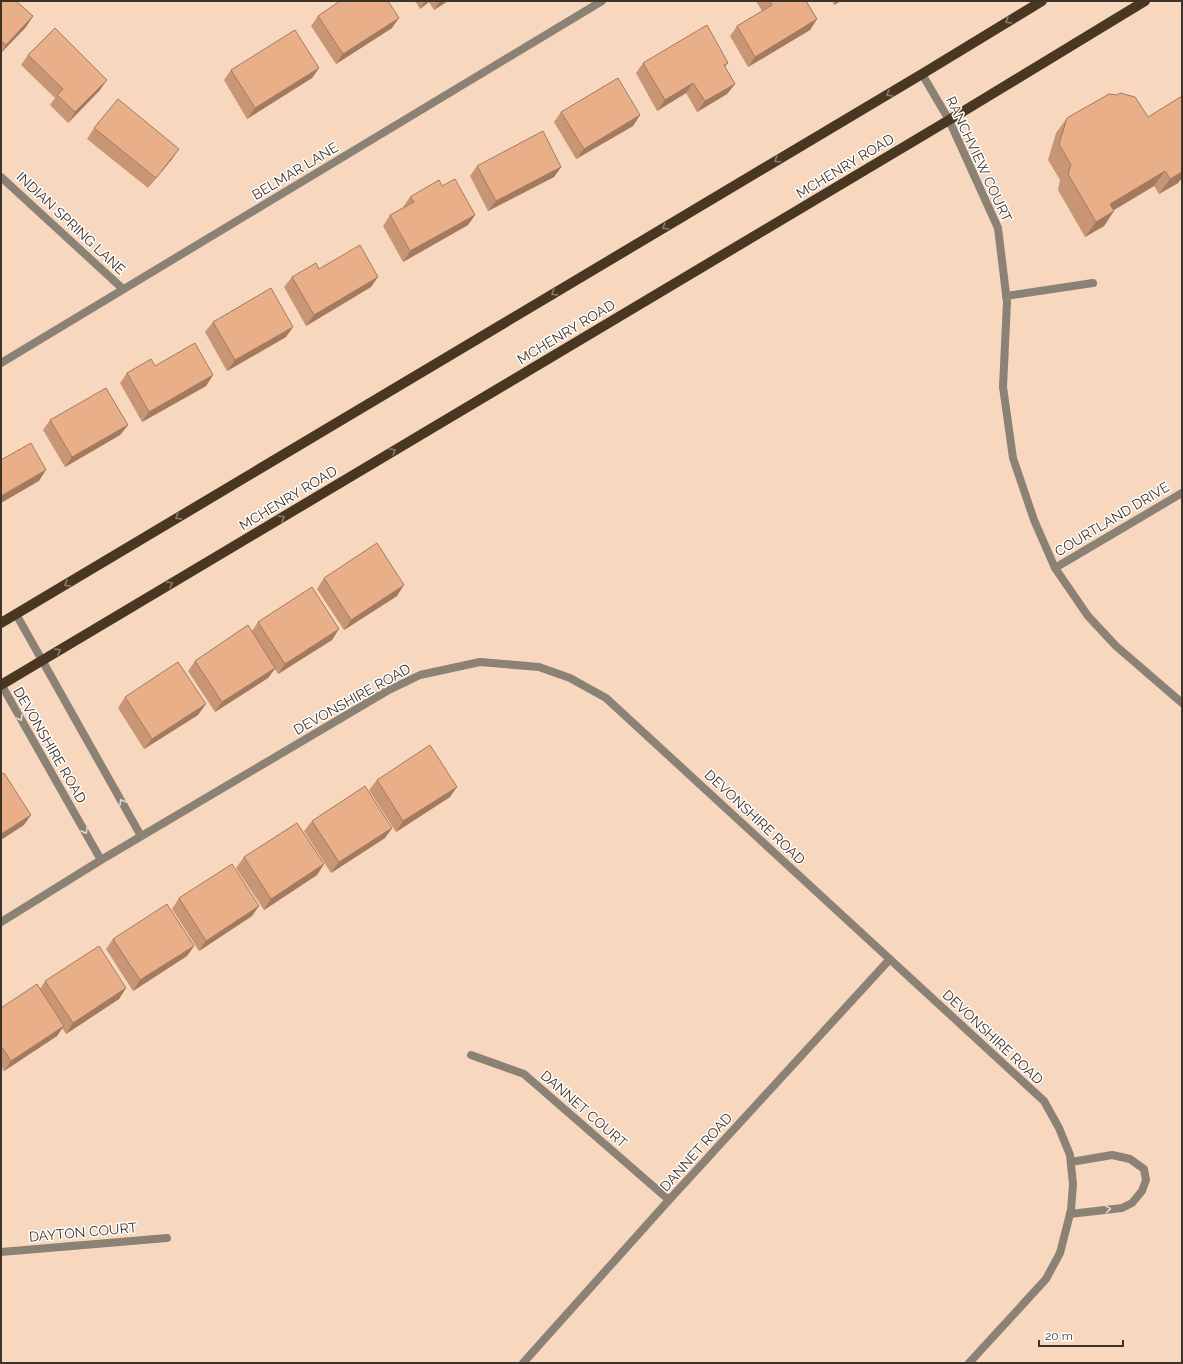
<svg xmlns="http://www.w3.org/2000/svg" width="1183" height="1364" viewBox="0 0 1183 1364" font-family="Raleway,sans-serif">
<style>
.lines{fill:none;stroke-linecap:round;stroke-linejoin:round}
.service{stroke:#8c8175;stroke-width:8}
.minor{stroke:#8c8175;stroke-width:8}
.primary{stroke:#493722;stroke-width:10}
.wall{fill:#c89675}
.shaded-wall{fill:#a37a5f}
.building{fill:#e9af88;stroke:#a37a5f}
.oneway{stroke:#897d6f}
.oneway2{stroke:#dcd9d6}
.labels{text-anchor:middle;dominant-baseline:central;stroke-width:3;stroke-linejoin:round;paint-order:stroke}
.street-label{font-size:14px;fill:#3f3329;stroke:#fff}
</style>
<rect width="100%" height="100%" fill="#f7d8be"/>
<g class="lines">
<path class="service" d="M1006 296 1093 283
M1070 1214 1122 1208 1132 1203 1142 1191 1146 1180 1144 1169 1130 1159 1112 1155 1071 1162"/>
<path class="minor" d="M922 74 949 120 998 228 1007 302 1003 387 1013 458 1034 520 1055 568 1088 616 1116 646 1182 703
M1 177 123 289
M1 363 602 1
M1055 568 1182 493
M16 614 141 836
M1 684 101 860
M1 922 101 860 387 691 420 675 480 662 539 667 570 678 606 698 1044 1101 1059 1128 1070 1155 1073 1184 1071 1210 1060 1253 1046 1279 969 1363
M471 1055 524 1074 669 1200
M1 1252 167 1238
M523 1363 669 1200 890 959"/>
<path class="primary" d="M1 623 922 74 1042 1
M1 685 949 120 1145 1"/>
</g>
<path class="wall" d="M1 1 33 16 26 27 1 53Z
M415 1H448L434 10 429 2 420 9Z
M756 1H806L817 19 810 30 748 67 730 36 737 26 762 11Z
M832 1H841L834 5Z
M318 16 392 28 336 64 311 26Z
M28 55 100 90 68 123 50 105 55 98 21 65Z
M643 63H728L725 67 735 84 727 94 697 112 686 93 657 111 636 73Z
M319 68 312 78 247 119 224 80 231 70Z
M561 112 640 115 633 126 576 159 554 122Z
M1067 118 1181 178 1178 183 1159 194 1154 186 1114 210 1104 226 1085 237 1058 190 1060 180 1048 160 1056 133Z
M94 128 172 159 148 188 87 139Z
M477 166 561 167 554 177 488 211 470 176Z
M410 197 475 215 468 225 403 262 383 226 390 215 404 208 403 207Z
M319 269 371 287 306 326 284 287 292 277Z
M213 322 286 337 227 371 205 332Z
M127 373 213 375 206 386 142 422 120 383Z
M50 420 128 425 120 435 65 467 43 430Z
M324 578 397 596 344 630 317 589Z
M258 622 332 640 278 674 275 669 268 678 215 712 188 671 195 661 252 631Z
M125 697 198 715 144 749 118 708Z
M377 780 450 797 396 832 369 790Z
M312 821 392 828 385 838 331 873 304 831Z
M244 857 324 864 317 875 264 910 236 868Z
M179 898 252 916 199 951 172 909Z
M113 939 194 946 187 956 133 991 106 949Z
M45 981 126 988 119 999 66 1034 62 1028 57 1036 4 1071 1 1067V1008L40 989Z"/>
<path class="shaded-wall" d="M425 1H430L420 9Z
M440 1H448L434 10Z
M837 1H841L834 5Z
M33 16 26 27 1 53 6 45Z
M399 18 392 28 336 64 343 54Z
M817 19 810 30 748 67 755 57Z
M319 68 312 78 247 119 255 108Z
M107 80 100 90 68 123 75 112Z
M693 83 686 93 657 111 665 100Z
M735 84 727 94 697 112 705 101Z
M640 115 633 126 576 159 584 149Z
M179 149 172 159 148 188 156 178Z
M561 167 554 177 488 211 496 201Z
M1165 171 1154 186 1099 219 1110 204Z
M1182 172V178L1178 183 1159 194 1170 179Z
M1114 211 1104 226 1085 237 1096 222Z
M475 215 468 225 403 262 410 251Z
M378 277 371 287 306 326 314 315Z
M293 327 286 337 227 371 235 360Z
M213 375 206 386 142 422 149 412Z
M128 425 120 435 65 467 72 457Z
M46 470 39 481 1 503V496Z
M404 585 397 596 344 630 351 620Z
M339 629 332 640 278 674 285 664Z
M275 668 268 678 215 712 222 702Z
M206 704 198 715 144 749 152 739Z
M457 787 450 797 396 832 403 821Z
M31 815 24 825 1 840V834Z
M392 828 385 838 331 873 339 862Z
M324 864 317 875 264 910 271 899Z
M259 906 252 916 199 951 206 941Z
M194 946 187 956 133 991 140 980Z
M126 988 119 999 66 1034 73 1023Z
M64 1026 57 1036 4 1071 11 1061Z"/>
<path class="building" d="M1 1H16L33 16 6 45 1 41Z
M340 1H388L399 18 343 54 318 16Z
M770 1H806L817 19 755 57 737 26 772 5Z
M707 25 728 63 724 65 735 84 705 101 693 83 665 100 643 63Z
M55 28 107 80 75 112 57 95 63 89 28 55Z
M295 30 319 68 255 108 231 70Z
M618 78 640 115 584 149 561 112Z
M1120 93 1135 97 1148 117 1182 96V172L1170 179 1165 171 1110 204 1114 211 1096 222 1068 174 1071 165 1059 144 1067 118 1109 94 1117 95Z
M118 99 179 149 156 178 94 128Z
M543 131 561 167 496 201 477 166Z
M455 179 475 215 410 251 390 215 414 202 410 197 439 180 442 186Z
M360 245 378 277 314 315 292 277 316 263 319 269Z
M271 288 293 327 235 360 213 322Z
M195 343 213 375 149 412 127 373 151 359 155 366Z
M106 388 128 425 72 457 50 420Z
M31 443 46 470 1 496V460Z
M377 543 404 585 351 620 324 578Z
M312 587 339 629 285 664 258 622Z
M248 625 275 668 222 702 195 661Z
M178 662 206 704 152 739 125 697Z
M430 745 457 787 403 821 377 780Z
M4 773 31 815 1 834V775Z
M365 786 392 828 339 862 312 821Z
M297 823 324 864 271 899 244 857Z
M232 864 259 906 206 941 179 898Z
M167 904 194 946 140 980 113 939Z
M99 946 126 988 73 1023 45 981Z
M37 984 64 1026 11 1061 1 1046V1008Z"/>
<defs><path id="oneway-chevron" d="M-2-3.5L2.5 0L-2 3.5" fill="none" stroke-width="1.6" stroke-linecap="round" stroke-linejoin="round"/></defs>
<g class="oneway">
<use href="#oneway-chevron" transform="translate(1008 21) rotate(149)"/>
<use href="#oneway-chevron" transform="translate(889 94) rotate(149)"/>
<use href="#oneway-chevron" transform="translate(777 160) rotate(149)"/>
<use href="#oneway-chevron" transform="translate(665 227) rotate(149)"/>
<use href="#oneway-chevron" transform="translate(554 293) rotate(149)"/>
<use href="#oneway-chevron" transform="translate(393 451) rotate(-31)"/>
<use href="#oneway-chevron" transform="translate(178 517) rotate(149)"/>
<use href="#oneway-chevron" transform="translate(282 518) rotate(-31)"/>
<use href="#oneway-chevron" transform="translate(67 584) rotate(149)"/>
<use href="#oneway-chevron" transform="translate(170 584) rotate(-31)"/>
<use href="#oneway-chevron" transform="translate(58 651) rotate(-31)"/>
</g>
<g class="oneway2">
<use href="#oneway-chevron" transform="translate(20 718) rotate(60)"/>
<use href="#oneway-chevron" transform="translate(122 802) rotate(-119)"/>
<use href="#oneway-chevron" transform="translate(85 831) rotate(60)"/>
<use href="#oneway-chevron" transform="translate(1108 1209) rotate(-8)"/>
</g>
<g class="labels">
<g class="street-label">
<text transform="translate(979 159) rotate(65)">RANCHVIEW COURT</text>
<text transform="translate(845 166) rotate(-31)">MCHENRY ROAD</text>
<text transform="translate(295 171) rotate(-31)">BELMAR LANE</text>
<text transform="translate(71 223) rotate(43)">INDIAN SPRING LANE</text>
<text transform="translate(566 332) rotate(-31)">MCHENRY ROAD</text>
<text transform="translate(288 498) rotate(-31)">MCHENRY ROAD</text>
<text transform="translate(1112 519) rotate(-31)">COURTLAND DRIVE</text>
<text transform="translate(352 699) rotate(-29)">DEVONSHIRE ROAD</text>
<text transform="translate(50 745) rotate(60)">DEVONSHIRE ROAD</text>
<text transform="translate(755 817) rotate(43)">DEVONSHIRE ROAD</text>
<text transform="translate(993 1037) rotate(43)">DEVONSHIRE ROAD</text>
<text transform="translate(584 1109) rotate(41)">DANNET COURT</text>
<text transform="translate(696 1152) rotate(-48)">DANNET ROAD</text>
<text transform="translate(83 1232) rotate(-5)">DAYTON COURT</text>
</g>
</g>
<rect width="1183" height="1364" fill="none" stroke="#3f3329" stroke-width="4"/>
<path d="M1039 1340v6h84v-6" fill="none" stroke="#3f3329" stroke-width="2"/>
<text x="1045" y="1340" font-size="12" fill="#3f3329" stroke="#ffffff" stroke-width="3" paint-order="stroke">20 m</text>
</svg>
